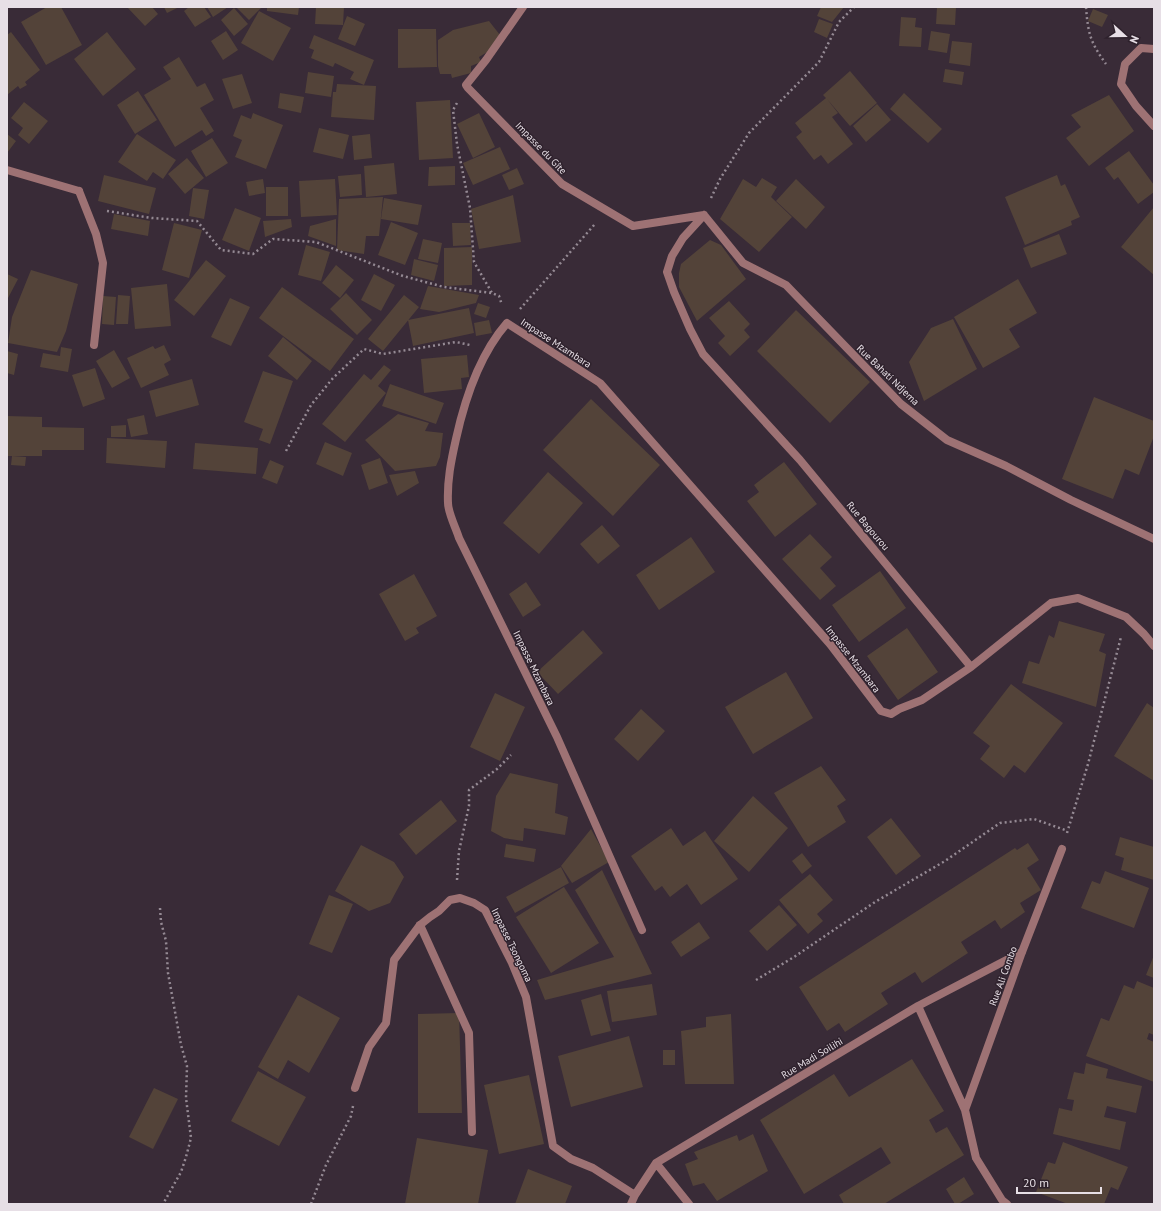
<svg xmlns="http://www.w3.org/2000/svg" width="1161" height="1211" viewBox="0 0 1161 1211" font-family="'PT Sans',sans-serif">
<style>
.building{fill:#534339}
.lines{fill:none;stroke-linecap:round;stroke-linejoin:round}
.path{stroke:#958a94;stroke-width:2.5;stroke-dasharray:2 3;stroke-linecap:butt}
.lane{stroke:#9e7274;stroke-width:8}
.street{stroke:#9e7274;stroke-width:8}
.labels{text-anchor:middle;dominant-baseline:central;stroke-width:3;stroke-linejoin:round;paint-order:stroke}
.street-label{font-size:10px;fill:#e7dfe6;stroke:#2f222d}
</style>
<rect width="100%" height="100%" fill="#392b37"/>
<path class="building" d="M47 7H61L82 45 46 65 21 22Z
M127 7H152L158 14 145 26Z
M164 7H179L167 13Z
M189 7H204L211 17 195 27 184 11Z
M207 7H228L213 17Z
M236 7H262L249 20Z
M267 7H299L298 15 267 11Z
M316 7H344L343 25 315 24Z
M821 7H844L832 22 817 16Z
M937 7H956L955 25 936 24Z
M234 8 248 24 234 36 221 20Z
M1093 9 1108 15 1102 27 1088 21Z
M259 11 291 28 273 61 241 43Z
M347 16 365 24 355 46 338 39Z
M901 17 916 18 915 27 922 28 921 47 899 46Z
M819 19 833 24 827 38 814 32Z
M489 21 500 35 489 51 479 57 481 62 471 66V73L452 78 451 74H440L438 66V40L453 30Z
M398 29H436L437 67 398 68Z
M226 31 238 50 223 60 211 41Z
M931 31 950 34 947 53 928 50Z
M11 32 40 70 25 82 27 85 20 89 18 86 7 95V35Z
M107 32 136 69 103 96 74 59Z
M314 35 374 60 364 85 350 79 354 72 335 63 333 67 311 58 314 50 309 48Z
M952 41 972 43 970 66 949 63Z
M179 57 197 87 205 83 214 100 200 108 214 131 206 136 202 130 175 147 144 95 171 79 163 67Z
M945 69 964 72 962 85 943 82Z
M850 71 877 103 850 126 827 99 838 113 832 117 853 144 828 164 821 155 814 160 796 137 802 132 795 123 826 98 823 95Z
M308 72 334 76 331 97 305 93Z
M242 74 252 103 233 109 222 79Z
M337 84 376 86 374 120 331 117 333 92H336Z
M138 91 157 120 135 134 117 105Z
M280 93 304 97 301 113 278 108Z
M904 93 942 129 928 143 890 109Z
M1109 95 1134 131 1089 166 1066 138 1081 127 1071 115Z
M450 100 453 158 419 160 416 102Z
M24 102 48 121 29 144 18 135 23 128 11 118Z
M877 104 891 120 866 142 853 126Z
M253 113 283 125 266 169 235 157 242 140 233 136 241 115 251 119Z
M479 113 495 147 473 158 457 124Z
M319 128 349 135 343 159 313 152Z
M7 134 16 141 7 153Z
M137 134 176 160 163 179 153 172 147 181 118 162Z
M370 134 372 158 354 160 352 136Z
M212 138 228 163 206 177 191 151Z
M500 147 510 169 473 185 463 163Z
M1129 151 1154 185V192L1138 204 1118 177 1114 180 1105 168Z
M187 158 204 178 185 194 168 174Z
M394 163 397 194 366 197 364 166Z
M455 166V185L428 186 429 167Z
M517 168 524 184 509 190 502 175Z
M361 174 362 195 340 197 338 176Z
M104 175 156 188 149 214 98 201Z
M1057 175 1061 186 1065 184 1080 217 1071 221 1072 225 1025 245 1005 197Z
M762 178 777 187 771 197 792 217 759 252 720 219 743 179 756 187Z
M263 179 265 193 249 196 246 182Z
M335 179 337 215 301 217 299 181Z
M796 179 825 207 806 229 776 201Z
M266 187H288V216H266Z
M193 188 209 190 204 219 189 216Z
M513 195 521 242 479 249 471 209Z
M383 197 379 236H366L364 254 337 250 339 199Z
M384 198 422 205 418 225 381 219Z
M1154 207V275L1121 247Z
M235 208 261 218 249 251 222 240Z
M114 214 150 221 148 236 111 229Z
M291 219 292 227 265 237 263 221Z
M336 219V246L308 236 310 226Z
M391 222 418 233 405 265 378 255Z
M174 223 202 230 189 278 162 270Z
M452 223H470L471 245 453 246Z
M1059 234 1067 254 1031 268 1023 248Z
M423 239 442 243 438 263 418 259Z
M710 240 721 245 746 279 697 321 679 287V273L681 264Z
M306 245 330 252 321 281 298 275Z
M472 247V285L444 286V248Z
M414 259 438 265 434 281 411 275Z
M206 260 226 276 194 316 174 300Z
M336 265 354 280 340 298 322 283Z
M31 270 78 284 66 331 57 352 8 343 12 317Z
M7 274 18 279 7 300Z
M374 274 395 285 381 311 361 300Z
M1018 279 1037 313 1009 329 1020 347 983 368 954 317Z
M167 284 171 326 135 329 131 288Z
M428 286 479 295 476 303 439 312 420 309Z
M282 287 354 339 330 371 259 318Z
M346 293 372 320 357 335 330 309Z
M118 295 130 296 128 324H116Z
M404 295 419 307 383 351 368 339Z
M103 296 116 297 114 325 102 324Z
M230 298 250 307 231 346 211 337Z
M729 301 750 324 744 330 750 337 730 356 718 343 725 336 709 318Z
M478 303 490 307 486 318 474 314Z
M469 308 474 333 413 346 408 320Z
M796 310 870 382 830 423 757 351Z
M953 319 977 369 924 401 909 362 931 328Z
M489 320 492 333 476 336 474 323Z
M283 337 312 361 297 380 268 356Z
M164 345 171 360 164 364 169 375 141 388 127 358 153 346 155 349Z
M61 347 72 349 68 372 40 367 43 353 60 356Z
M114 350 130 378 112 388 96 361Z
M7 351 18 354 14 375 7 373Z
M467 355 469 377 461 378 462 389 424 393 421 359Z
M384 365 391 370 378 386 386 393 345 442 322 424 364 374 371 380Z
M95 368 105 399 83 407 72 375Z
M263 371 293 381 270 444 259 440 263 429 244 422Z
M192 379 199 405 156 417 149 391Z
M390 384 444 403 436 424 382 406Z
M1094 397 1154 421V436L1139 475 1125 469 1113 499 1062 479Z
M591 399 660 465 613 516 543 450Z
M398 414 429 423 425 431 443 433 440 457 436 466 395 471 365 440Z
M144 415 148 434 131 437 127 419Z
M7 416 42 417V427L84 428V450H42V456H7Z
M126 425V437H111V426Z
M107 438 167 441 165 468 106 463Z
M325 442 352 453 343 476 316 464Z
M195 443 258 448 256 474 193 469Z
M12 456 26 457 25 466 11 465Z
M380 458 388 483 369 490 361 465Z
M270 460 284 466 277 484 262 478Z
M784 462 817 504 775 537 747 501 759 492 754 485Z
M415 471 419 483 397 496 389 475Z
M548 472 583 503 539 554 503 523Z
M602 525 620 546 598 564 580 544Z
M810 534 832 557 820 568 836 586 820 600 782 559Z
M691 537 715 572 659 610 636 575Z
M880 571 906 608 859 642 832 605Z
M414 574 437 616 416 628 419 633 405 641 379 594Z
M526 582 541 605 523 617 509 594Z
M1059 621 1105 634 1099 651 1106 654 1096 707 1022 683 1029 661 1039 664 1049 635 1054 638Z
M907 628 938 672 898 700 867 656Z
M583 630 603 653 558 694 537 672Z
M786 672 813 718 753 754 725 707Z
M1011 684 1063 723 1025 773 1014 765 1004 778 980 759 990 746 973 733Z
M495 693 525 707 500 761 470 747Z
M1147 703 1154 708V781L1114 756Z
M641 709 665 731 638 761 614 739Z
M821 766 846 800 837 806 846 822 808 847 774 793Z
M510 773 558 784 555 813 568 817 565 835 524 828 523 841 504 838 491 831 496 796Z
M753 796 788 828 749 872 714 841Z
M441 800 457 821 416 855 399 834Z
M891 818 921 856 896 875 867 837Z
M671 828 683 846 705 831 738 879 701 905 687 884 670 897 662 886 655 891 631 856Z
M591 829 609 862 572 883 561 866Z
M1120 837 1154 847V880L1121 870 1124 858 1115 855Z
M1028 843 1039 860 1027 868 1041 890 1020 903 1025 912 1001 929 995 920 961 942 968 953 922 983 915 972 881 993 888 1004 845 1032 839 1023 827 1031 799 987 1015 848 1017 850Z
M506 844 536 849 534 862 504 857Z
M361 845 394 862 404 877 390 903 369 911 335 891Z
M802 853 812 866 802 874 792 861Z
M561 867 569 883 515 913 506 897Z
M602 870 652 974 545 1000 537 980 614 957 575 890Z
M1105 871 1149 888 1134 928 1081 908 1092 881 1100 884Z
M810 874 833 900 817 914 823 921 808 934 779 900Z
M564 887 599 943 551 973 516 917Z
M329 895 353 904 332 953 309 944Z
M779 905 797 925 767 951 749 931Z
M699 922 710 938 681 957 671 942Z
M1154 955V978L1146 975Z
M1137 981 1154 988V1035L1149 1033 1147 1039 1154 1042V1082L1086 1056 1101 1018 1109 1021 1124 985 1134 989Z
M652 984 657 1015 612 1022 607 991Z
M601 994 611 1031 591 1036 581 1000Z
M298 995 340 1018 309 1073 288 1060 278 1079 258 1067Z
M459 1013 462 1113H418V1014Z
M731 1014 734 1084H685L681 1031 706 1027V1017Z
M629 1036 643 1087 571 1107 558 1056Z
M663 1050H675V1065H663Z
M912 1059 944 1111 929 1120 936 1133 947 1127 964 1155 884 1204H844L839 1195 891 1163 881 1147 804 1194 760 1120 834 1074 849 1097Z
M1086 1063 1108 1069 1106 1078 1142 1086 1136 1113 1107 1106 1104 1117 1126 1122 1120 1150 1053 1134 1059 1108 1072 1111 1074 1100 1067 1099 1074 1072 1084 1074Z
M258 1071 306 1097 279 1146 231 1121Z
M529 1075 544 1144 499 1154 484 1085Z
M154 1088 178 1099 153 1149 129 1137Z
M753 1134 768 1171 717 1201 704 1183 693 1186 685 1164 698 1159 694 1152 737 1135 739 1141Z
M417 1138 488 1150 478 1204H405Z
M1063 1142 1128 1167 1118 1190 1111 1187 1104 1204H1068L1036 1192 1048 1162 1055 1164Z
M528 1169 572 1186 565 1204H515Z
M964 1177 974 1194 958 1204H955L946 1189Z"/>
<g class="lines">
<path class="path" d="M1086 7C1088 33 1090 42 1106 64
M457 103 453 110 457 144 470 208 474 262 492 293
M711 198 720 179 749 133 819 62 839 22 854 7
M107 211 152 218 197 221 221 250 253 254 273 239 316 242 403 276 444 287 492 293 499 296 502 305
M520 309 595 224
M286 451 311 405 333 378 364 349 383 354 456 342 470 345
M1067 833 1088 764 1121 637
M457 880 459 851 469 806V790L497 769 511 755
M160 908 161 922 166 941 168 973 181 1045 187 1066 186 1098 191 1138 186 1157 181 1172 163 1204
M756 980 794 957 875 902 945 861 1000 823 1034 819 1065 830
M311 1204 326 1165 351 1116 353 1106"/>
<path class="lane" d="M79 191 96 234 103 263 94 345
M420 925 469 1033 472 1132"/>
<path class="street" d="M523 7 486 60 466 85 468 88 562 184 633 226 704 215
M1154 49 1141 48 1125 64 1121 84 1136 106 1154 126
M7 170 79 191
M704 215 683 238 672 256 667 272 674 292 690 329 703 354 800 460 971 667 1051 603 1078 598 1126 617 1144 634 1154 646
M704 215 743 263 786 285 901 404 947 440 1006 466 1071 500 1154 539
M642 930 557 737 459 538C456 528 448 513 448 503 447 481 451 461 456 439 465 398 479 355 507 323L600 383 830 644 881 711 891 714 899 709 922 700 971 667
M918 1006 965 1110 976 1158 1002 1200 1007 1204
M355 1088 369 1047 386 1023 394 960 420 925 430 917 439 911 450 900 460 898 474 903 485 910 512 963 526 997 553 1146 571 1159 593 1168 635 1195
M965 1110 1022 952 1062 849
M656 1163 689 1204
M631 1204 635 1195 656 1163 918 1006 1022 952"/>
</g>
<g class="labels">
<g class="street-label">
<text transform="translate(541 148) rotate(46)">Impasse du Gîte</text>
<text transform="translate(556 343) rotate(33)">Impasse Mzambara</text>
<text transform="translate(888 375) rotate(44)">Rue Bahati Ndjema</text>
<text transform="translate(868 526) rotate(50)">Rue Bagourou</text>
<text transform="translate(853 659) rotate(52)">Impasse Mzambara</text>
<text transform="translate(534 668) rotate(64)">Impasse Mzambara</text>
<text transform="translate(512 945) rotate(64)">Impasse Tsongoma</text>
<text transform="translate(1003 976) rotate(-70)">Rue Ali Combo</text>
<text transform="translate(812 1058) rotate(-31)">Rue Madi Soilihi</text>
</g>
</g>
<rect width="1161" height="1211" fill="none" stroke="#e7dfe6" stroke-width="16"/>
<g transform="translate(1125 36) rotate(111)" stroke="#2f222d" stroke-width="3" paint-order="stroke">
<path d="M0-3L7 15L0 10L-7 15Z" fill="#e7dfe6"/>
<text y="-6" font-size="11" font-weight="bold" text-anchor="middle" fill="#e7dfe6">N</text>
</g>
<path d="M1017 1187v6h84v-6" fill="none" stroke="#e7dfe6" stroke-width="2"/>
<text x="1023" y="1187" font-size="12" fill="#e7dfe6" stroke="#2f222d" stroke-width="3" paint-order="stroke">20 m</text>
</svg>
